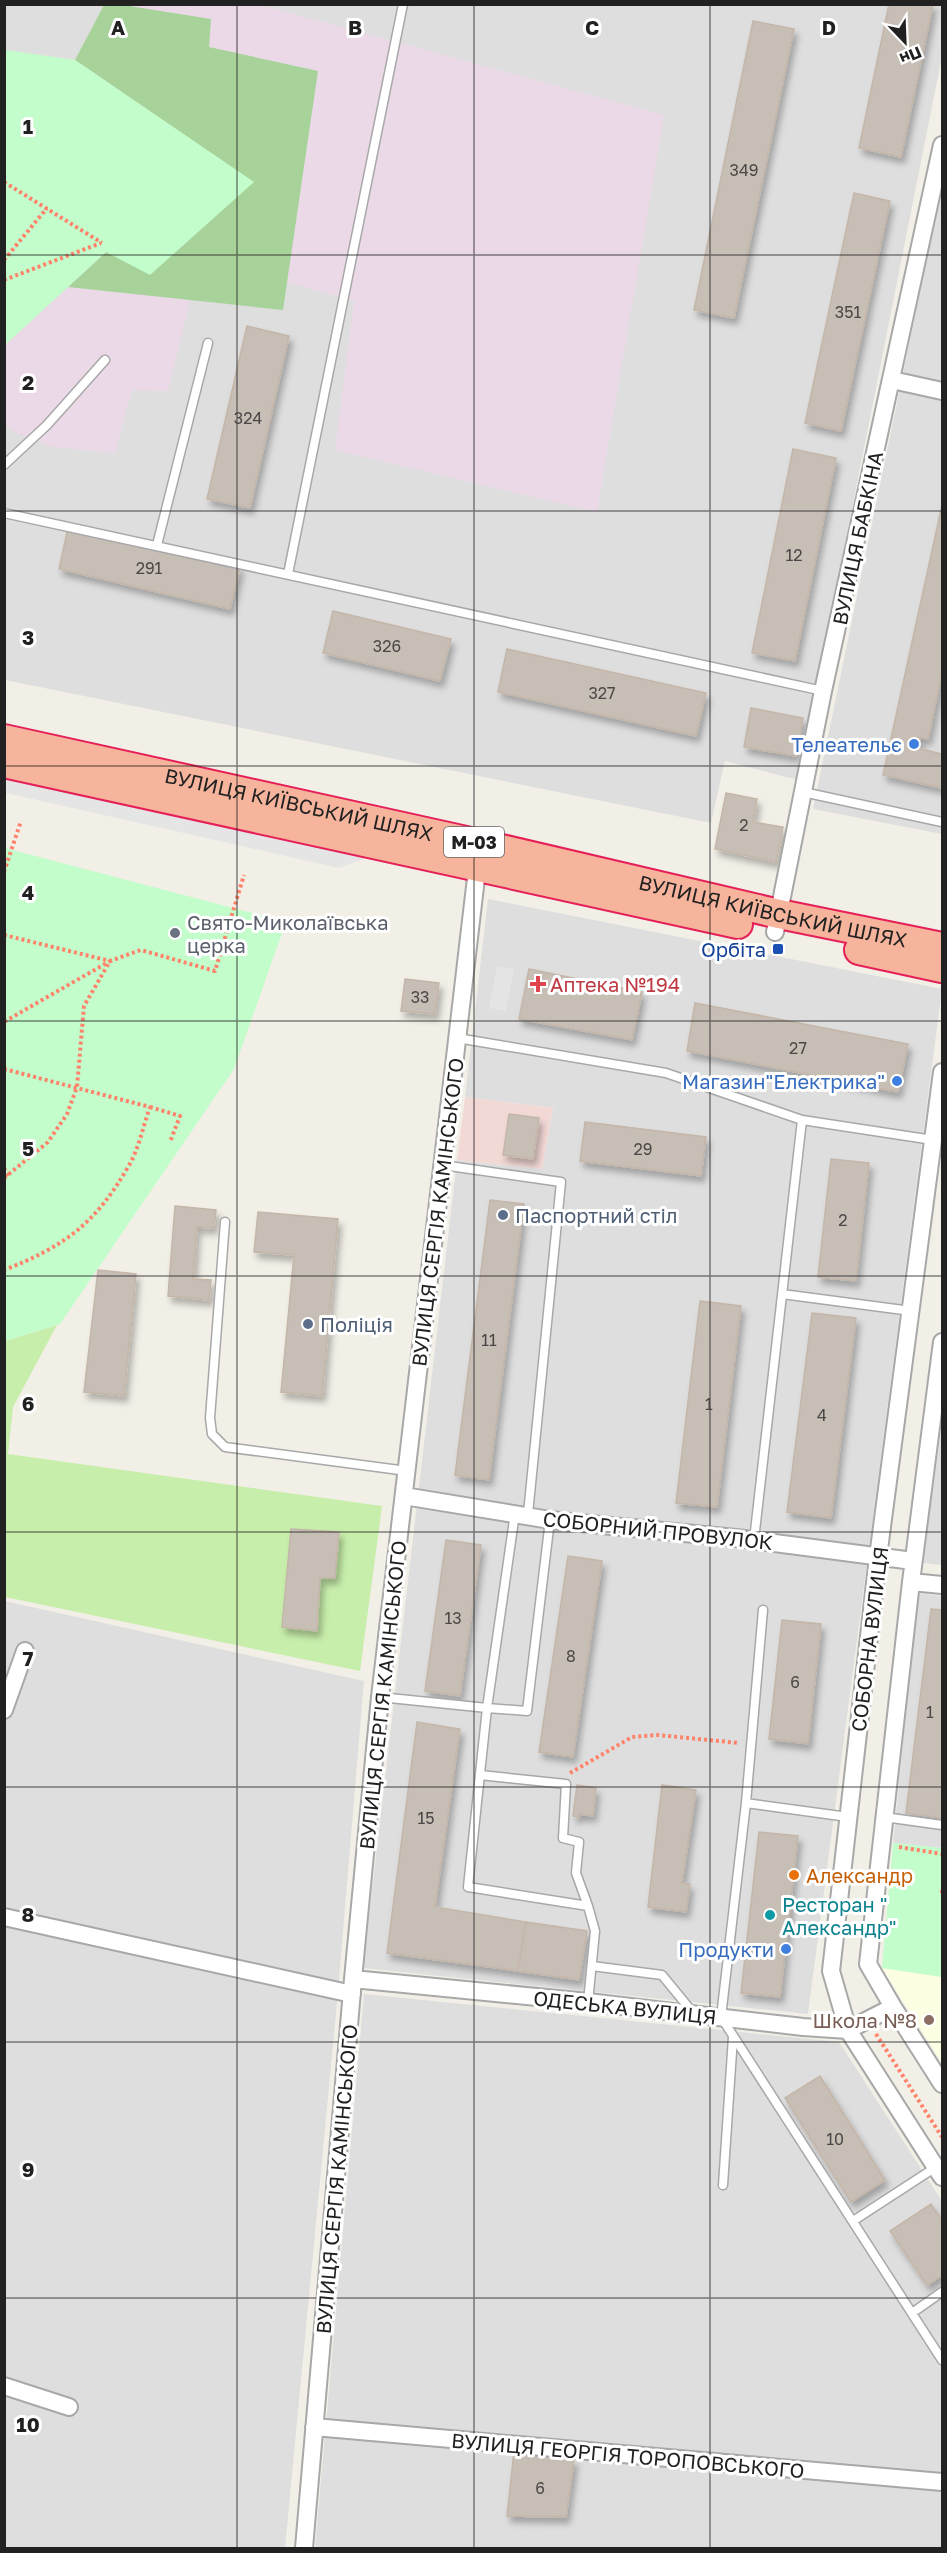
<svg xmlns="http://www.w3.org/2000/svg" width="947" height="2553" viewBox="0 0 947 2553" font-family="'Golos Text',sans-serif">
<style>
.residential{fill:#dfdede}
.commercial{fill:#f3d9d6}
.industrial{fill:#ebd9e7}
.education{fill:#fdffe3}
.grass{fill:#c8eeab}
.forest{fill:#a7d39a}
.park{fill:#c3fdcb}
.parking{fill:#e5e5e5}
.building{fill:#c7beb6;stroke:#c4b6a8;stroke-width:1.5;filter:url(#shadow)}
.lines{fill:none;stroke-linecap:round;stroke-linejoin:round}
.service-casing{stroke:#a8a8a8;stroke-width:11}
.minor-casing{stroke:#a8a8a8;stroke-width:20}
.trunk-casing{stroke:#e51f57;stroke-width:32}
.path{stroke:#ff836b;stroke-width:4;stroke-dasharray:3 3;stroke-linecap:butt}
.service{stroke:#fff;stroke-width:8}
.minor{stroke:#fff;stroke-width:16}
.trunk{stroke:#f6b49c;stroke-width:28}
.grid{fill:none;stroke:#212121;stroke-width:1.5;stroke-opacity:0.55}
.shop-dot{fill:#3f7fe0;stroke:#fff;stroke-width:2}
.worship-dot{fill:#6b7280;stroke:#fff;stroke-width:2}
.transit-dot{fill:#1a4fb4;stroke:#fff;stroke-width:2}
.health-dot{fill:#e0444e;stroke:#fff;stroke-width:2}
.service-dot{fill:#5c6f8a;stroke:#fff;stroke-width:2}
.food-dot{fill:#e8710a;stroke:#fff;stroke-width:2}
.culture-dot{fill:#0f9aa8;stroke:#fff;stroke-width:2}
.education-dot{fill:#8d6e63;stroke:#fff;stroke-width:2}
.labels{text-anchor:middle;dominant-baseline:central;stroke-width:6;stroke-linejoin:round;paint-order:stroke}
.number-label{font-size:16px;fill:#4a4846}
.shield{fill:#fff;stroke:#646464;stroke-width:1.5}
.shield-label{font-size:18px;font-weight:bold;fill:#212121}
.street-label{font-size:20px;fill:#212121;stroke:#fff}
.shop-label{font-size:20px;fill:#366cbe;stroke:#fff;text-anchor:end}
.worship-label{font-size:20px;fill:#5b616d;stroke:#fff;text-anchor:start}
.transit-label{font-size:20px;fill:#164399;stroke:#fff;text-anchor:end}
.health-label{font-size:20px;fill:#be3a42;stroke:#fff;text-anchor:start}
.service-label{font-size:20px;fill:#4e5e75;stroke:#fff;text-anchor:start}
.food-label{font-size:20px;fill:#c56008;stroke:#fff;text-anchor:start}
.culture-label{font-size:20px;fill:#0d838f;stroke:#fff;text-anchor:start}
.education-label{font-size:20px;fill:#785e54;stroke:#fff;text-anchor:end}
.grid-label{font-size:20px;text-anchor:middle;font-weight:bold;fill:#212121;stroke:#fff;stroke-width:6;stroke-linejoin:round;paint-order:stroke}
</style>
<defs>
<filter id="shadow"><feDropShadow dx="3.5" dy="6" stdDeviation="3" flood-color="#0004"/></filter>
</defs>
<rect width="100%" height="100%" fill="#f2efe7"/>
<path class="residential" d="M4 5H942V56L798 780 725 761 711 823 5 680Z
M942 185V834L813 809Z
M488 899 942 989 808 2014 363 1968 457 1160 542 1169 553 1108 465 1097Z
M942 1425V1565L922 1563Z
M918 1593 942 1596V1848L893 1843Z
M5 1601 364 1681 337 2003 285 2548H5Z
M364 1994 839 2042 942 2201V2548H315Z"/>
<path class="commercial" d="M465 1097 553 1108 542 1169 457 1160Z"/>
<path class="industrial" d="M123 5H261L664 115 597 512 335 450 354 301 287 282 318 71 209 47 211 19Z
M68 287 190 300 168 391 132 390 115 453 53 447 18 434 5 425V345Z"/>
<path class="education" d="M882 1968 942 1977V2063Z"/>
<path class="grass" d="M57 1325 13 1407 8 1454 382 1506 360 1671 5 1597V1341Z"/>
<path class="forest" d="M104 5H123L211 19 209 47 318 71 283 310 68 287 106 252 253 182 75 60Z"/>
<path class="park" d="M5 50 75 60 254 182 150 275 106 252 5 345Z
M5 848 286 922 234 1069 60 1324 5 1341Z
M893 1843 942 1848V1977L882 1968Z"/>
<path class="parking" d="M5 775 371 856 339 868 6 793Z
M497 966 514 969 506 1011 489 1008Z"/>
<path class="building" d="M889 4H933L901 157 859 148Z
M753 21 794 29 734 318 694 310Z
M854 193 890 201 841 431 805 423Z
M247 326 289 336 250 508 207 499Z
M793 449 836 458 795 661 752 653Z
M942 505V672L928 739 920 737 918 748 942 754V788L883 775Z
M68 528 240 567 230 609 59 569Z
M333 611 451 639 440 681 323 653Z
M507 649 706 693 696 736 498 692Z
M751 708 803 718 796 756 744 747Z
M726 793 757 799 753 822 783 827 776 862 715 849Z
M529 969 642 992 632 1040 519 1019Z
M405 979 439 983 435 1014 401 1011Z
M695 1003 908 1044 898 1092 687 1051Z
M509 1114 539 1118 533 1159 503 1155Z
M585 1122 706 1137 701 1176 580 1161Z
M831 1159 869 1163 856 1281 818 1277Z
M490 1200 524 1204 489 1480 455 1475Z
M175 1206 216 1210 214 1228 197 1227 193 1279 211 1280 209 1300 168 1296Z
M258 1212 338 1219 322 1396 281 1392 294 1255 254 1252Z
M98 1270 136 1274 124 1396 84 1392Z
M700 1301 741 1306 717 1507 676 1503Z
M812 1313 856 1318 831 1518 787 1512Z
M291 1529 339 1532 335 1578H320L317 1631 282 1627Z
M446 1540 481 1545 460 1696 425 1691Z
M568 1556 602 1561 573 1757 539 1752Z
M931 1609 942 1610V1818L906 1813Z
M782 1620 821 1624 808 1744 769 1739Z
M417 1722 460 1729 435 1907 526 1922 518 1971 387 1953Z
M577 1785 596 1788 593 1816 579 1814V1817L573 1816Z
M662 1785 696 1790 682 1883 690 1884 686 1912 648 1907Z
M759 1832 798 1836 780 1997 741 1993Z
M526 1922 587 1931 579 1980 518 1971Z
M820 2076 885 2180 851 2202 785 2098Z
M931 2204 942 2221V2275L927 2285 890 2231Z
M514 2451 574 2460 566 2517 507 2516Z"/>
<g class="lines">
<g class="service-casing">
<path id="service" d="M4 465 47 425 105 360
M4 513 823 691
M157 545 208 343
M288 574 403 4
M803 792 942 822
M457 1038 666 1073 802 1120
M442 1165 561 1182 528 1514
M225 1222 210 1418 212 1434 225 1447 407 1471
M782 1294 911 1311
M550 1520 527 1711 487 1708 468 1887 588 1906 595 1931 588 2002
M754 1540 802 1120 933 1140
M380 1697 487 1708 515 1513
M480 1775 566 1784 563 1838 579 1842 576 1873 588 1906
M746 1803 763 1610
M848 1817 746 1803 721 2017 942 2360
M884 1817 942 1825
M592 1966 662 1975 694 2014
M723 2185 733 2037
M853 2221 936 2167
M912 2313 942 2292"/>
</g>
<g class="minor-casing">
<path id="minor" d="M892 380 942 391
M775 932 823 691 942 145
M942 1072 878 1557 831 1971 848 2030 942 2177
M942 1342 911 1582 868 1964 893 2007 942 2084
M404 1496 550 1520 736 1538 913 1561
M911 1582 942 1585
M4 1710 25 1651
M4 1917 352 1994
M353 1979 588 2002 803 2027 848 2030 893 2007
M4 2386 69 2407
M314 2427 942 2482
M304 2548 353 1979 380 1697 478 861"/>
</g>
<g class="trunk-casing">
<g id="trunk">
<path id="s1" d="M4 739 480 844 779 914 942 947"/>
<path d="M4 763 738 924"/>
<path d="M859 950 942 968"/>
</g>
</g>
<path class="path" d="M4 182 102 243
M4 260 47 208
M4 280 101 243
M4 872 21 821
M4 935 110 961 4 1022
M4 1069 150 1107C143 1126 139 1149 128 1167 96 1223 64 1247 4 1270
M150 1107 180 1116 170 1142
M4 1168 9 1176
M4 1178 48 1142 67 1114 77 1087 84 1006 110 961 141 950 215 971 244 875
M570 1773 632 1737 658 1735 739 1743
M899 1847 942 1854
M942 1890V1896
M876 2034 942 2137"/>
<use href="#service" class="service"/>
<use href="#minor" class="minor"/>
<use href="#trunk" class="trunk"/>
</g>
<path class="grid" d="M237 4V2548M474 4V2548M710 4V2548M4 255H942M4 511H942M4 766H942M4 1021H942M4 1276H942M4 1532H942M4 1787H942M4 2042H942M4 2298H942"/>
<g class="shop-dot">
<circle cx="914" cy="744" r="6"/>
<circle cx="897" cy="1081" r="6"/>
<circle cx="786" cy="1949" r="6"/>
</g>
<circle class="worship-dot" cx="175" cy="933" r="6"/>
<rect class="transit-dot" x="772" y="943" width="12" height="12" rx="3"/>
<path class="health-dot" d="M535 975h6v6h6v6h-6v6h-6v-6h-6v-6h6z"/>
<g class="service-dot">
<circle cx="503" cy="1215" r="6"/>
<circle cx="308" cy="1324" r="6"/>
</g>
<circle class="food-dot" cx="794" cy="1875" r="6"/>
<circle class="culture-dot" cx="770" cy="1915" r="6"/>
<circle class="education-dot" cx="929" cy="2020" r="6"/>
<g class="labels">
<g class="number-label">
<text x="744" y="170">349</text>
<text x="848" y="312">351</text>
<text x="248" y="418">324</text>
<text x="794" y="555">12</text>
<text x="149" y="568">291</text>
<text x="387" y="646">326</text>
<text x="602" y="693">327</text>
<text x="744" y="825">2</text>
<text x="420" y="997">33</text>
<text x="798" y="1048">27</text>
<text x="643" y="1149">29</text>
<text x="843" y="1220">2</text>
<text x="489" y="1340">11</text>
<text x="709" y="1404">1</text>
<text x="822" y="1415">4</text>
<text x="453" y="1618">13</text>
<text x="571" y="1656">8</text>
<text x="795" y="1682">6</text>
<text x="930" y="1712">1</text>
<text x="426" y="1818">15</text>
<text x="835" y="2139">10</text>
<text x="540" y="2488">6</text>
</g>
<rect class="shield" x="444" y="827" width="60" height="30" rx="4.5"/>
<g class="shield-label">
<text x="474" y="842">М-03</text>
</g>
<g class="street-label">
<text transform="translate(857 538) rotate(-78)">ВУЛИЦЯ БАБКІНА</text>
<text stroke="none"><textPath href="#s1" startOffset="302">ВУЛИЦЯ КИЇВСЬКИЙ ШЛЯХ</textPath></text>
<text stroke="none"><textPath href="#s1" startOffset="788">ВУЛИЦЯ КИЇВСЬКИЙ ШЛЯХ</textPath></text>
<text transform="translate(437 1212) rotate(-83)">ВУЛИЦЯ СЕРГІЯ КАМІНСЬКОГО</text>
<text transform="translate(658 1530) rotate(6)">СОБОРНИЙ ПРОВУЛОК</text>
<text transform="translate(869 1639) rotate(-83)">СОБОРНА ВУЛИЦЯ</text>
<text transform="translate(382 1695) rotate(-84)">ВУЛИЦЯ СЕРГІЯ КАМІНСЬКОГО</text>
<text transform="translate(625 2007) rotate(6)">ОДЕСЬКА ВУЛИЦЯ</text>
<text transform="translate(336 2179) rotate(-85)">ВУЛИЦЯ СЕРГІЯ КАМІНСЬКОГО</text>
<text transform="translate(628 2455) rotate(5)">ВУЛИЦЯ ГЕОРГІЯ ТОРОПОВСЬКОГО</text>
</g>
<g class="shop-label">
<text x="902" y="744">Телеательє</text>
<text x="885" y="1081">Магазин"Електрика"</text>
<text x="774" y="1949">Продукти</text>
</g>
<g class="worship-label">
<text x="187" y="922">Свято-Миколаївська<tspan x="187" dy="23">церка</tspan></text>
</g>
<g class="transit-label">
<text x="766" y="949">Орбіта</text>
</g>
<g class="health-label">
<text x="550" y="984">Аптека №194</text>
</g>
<g class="service-label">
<text x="515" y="1215">Паспортний стіл</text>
<text x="320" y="1324">Поліція</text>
</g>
<g class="food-label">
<text x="806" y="1875">Александр</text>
</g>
<g class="culture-label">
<text x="782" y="1904">Ресторан "<tspan x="782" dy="23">Александр"</tspan></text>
</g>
<g class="education-label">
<text x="917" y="2020">Школа №8</text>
</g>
</g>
<g class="grid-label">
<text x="118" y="35">A</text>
<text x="355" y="35">B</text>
<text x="592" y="35">C</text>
<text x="829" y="35">D</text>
<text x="28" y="134">1</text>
<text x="28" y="390">2</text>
<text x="28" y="645">3</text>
<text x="28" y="900">4</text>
<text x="28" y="1156">5</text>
<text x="28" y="1411">6</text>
<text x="28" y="1666">7</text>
<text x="28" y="1922">8</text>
<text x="28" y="2177">9</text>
<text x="28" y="2432">10</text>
</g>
<rect width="947" height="2553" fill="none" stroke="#212121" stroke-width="12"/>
<g transform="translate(905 42) rotate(157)" stroke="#ffffff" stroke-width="4.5" paint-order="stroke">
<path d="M0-4.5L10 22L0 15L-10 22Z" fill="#212121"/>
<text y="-9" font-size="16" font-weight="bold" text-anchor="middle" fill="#212121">Пн</text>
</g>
</svg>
